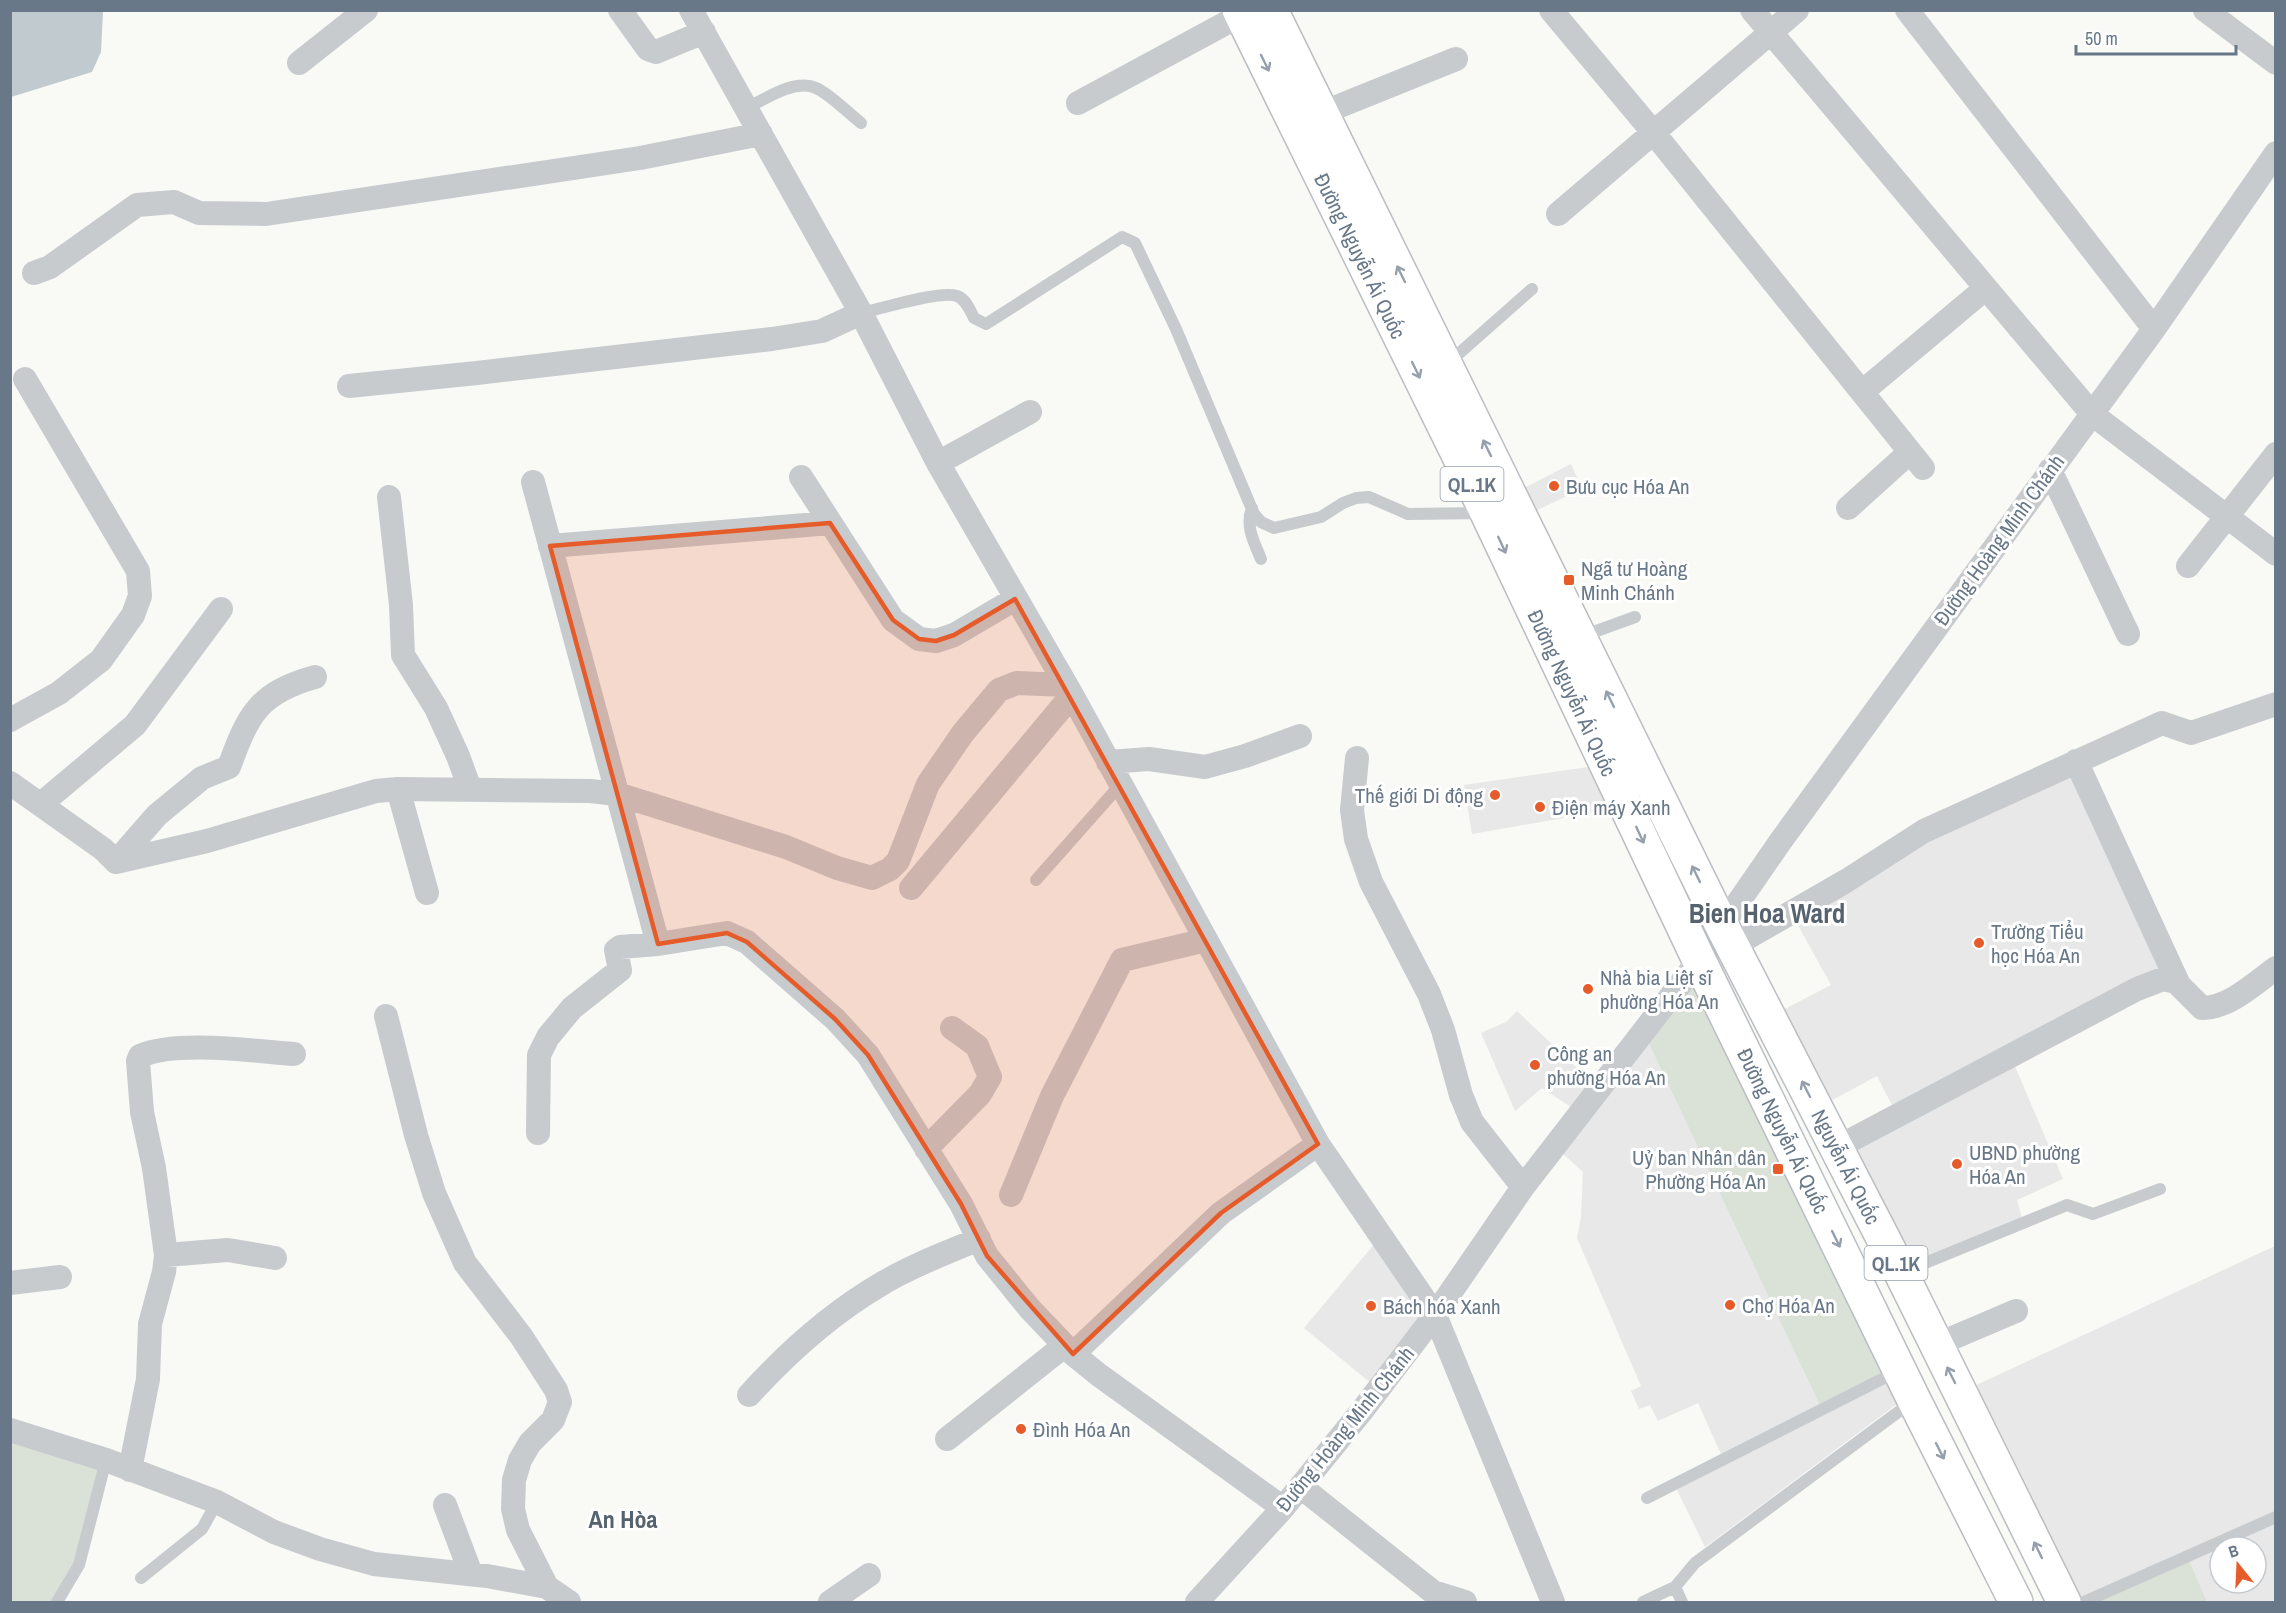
<svg xmlns="http://www.w3.org/2000/svg" width="2286" height="1613" viewBox="0 0 2286 1613" font-family="'Archivo Narrow',sans-serif">
<style>
.built{fill:#e7e8e7;fill-rule:evenodd}
.green{fill:#dae1d7}
.water{fill:#c1cacf}
.lines{fill:none;stroke-linecap:round;stroke-linejoin:round}
.primary-casing{stroke:#babec2;stroke-width:36}
.service{stroke:#c7cbce;stroke-width:12}
.minor{stroke:#c7cbce;stroke-width:24}
.primary{stroke:#fff;stroke-width:33}
.oneway{stroke:#95a0ac}
.marked{fill:#e55c2a;fill-opacity:0.2;stroke:#e55c2a;stroke-width:4.5;stroke-linejoin:round}
.poi-dot{fill:#e55c2a;stroke:#fff;stroke-width:2}
.labels{text-anchor:middle;dominant-baseline:central;stroke-width:6;stroke-linejoin:round;paint-order:stroke}
.shield{fill:#fff;stroke:#95a0ac;stroke-width:1.5}
.shield-label{font-size:20px;font-weight:bold;fill:#687888}
.street-label{font-size:21px;fill:#687888;stroke:#fff}
.poi-label{font-size:21px;fill:#687888;stroke:#fff;text-anchor:start}
.quarter-label{font-size:24px;font-weight:bold;fill:#56626d;stroke:#fff}
.district-label{font-size:27px;font-weight:bold;fill:#56626d;stroke:#fff}
</style>
<rect width="100%" height="100%" fill="#f9f9f6"/>
<path class="built" d="M1571 464 1582 489 1533 512 1522 489Z
M1595 766 1615 809 1472 834 1464 785Z
M2073 772 2163 971 1895 1111 1877 1076 1827 1103 1779 1012 1831 985 1795 920 1927 837Z
M1694 978 1901 1401 1705 1547 1676 1488 1725 1463 1698 1403 1658 1421 1650 1405 1639 1409 1631 1391 1641 1386 1577 1238 1581 1217 1583 1172 1560 1151Z
M1517 1011 1594 1084 1574 1109 1542 1088 1515 1111 1481 1033 1506 1022Z
M2014 1064 2063 1179 2017 1200 2022 1218 1911 1263 1850 1149Z
M1376 1242 1426 1315 1373 1385 1304 1328Z
M2275 1246V1602H2080L1972 1387ZM2220 1547H2256V1583H2220Z"/>
<path class="green" d="M1694 978 1887 1371 1820 1405 1647 1039Z
M10 1438 99 1466 75 1562 52 1602H11Z
M2189 1561 2207 1602H2096Z"/>
<path class="water" d="M11 10 103 11 101 52 92 72 11 97Z"/>
<g class="lines">
<g class="primary-casing">
<path id="primary" d="M1239 10 1487 513 1699 960 1914 1400 2016 1602
M1271 10 1722 926 1901 1273 2064 1602"/>
</g>
<path class="service" d="M745 109C764 100 794 78 816 88 830 94 848 113 861 123
M861 313C880 309 941 290 957 296 966 299 970 310 974 318L986 324 1122 237 1135 243 1176 329 1254 514 1261 522 1274 528 1321 517 1343 503 1356 498 1369 497 1408 514 1485 513
M1447 364 1532 289
M1252 508C1245 526 1254 542 1261 559
M1580 637 1635 617
M1036 880 1121 784
M1903 1272 2067 1205 2093 1214 2160 1189
M1647 1498 1900 1370
M141 1578 202 1529 217 1502
M1675 1587 1682 1602
M57 1602 79 1565 106 1460
M1643 1602 1675 1587 1695 1563 1913 1401
M2084 1602 2276 1517"/>
<path class="minor" d="M620 10 648 49 656 52 704 32
M691 10 861 313 938 463 1072 695 1318 1144 1435 1315 1553 1602
M1551 10 1653 132 1923 468
M1752 10 2092 414 2276 554
M1907 10 2154 329
M2205 10 2276 63
M299 63 366 10
M1078 103 1241 15
M1322 113 1456 59
M1558 214 1797 10
M34 273 50 267 137 205 174 202 199 213 266 214 640 158 761 134
M349 386 477 373 772 339 822 331 861 313
M1862 392 1986 288
M938 463 1030 412
M2050 470 2128 634
M801 477 893 620 919 639 936 641 954 635 1015 599
M533 482 658 944
M389 497 401 605 403 655 436 708 458 756 470 789
M1848 508 1910 452
M550 546 830 523
M2188 566 2276 454
M10 720 59 693 101 660 133 615 140 596 138 571 25 379
M1357 758 1352 810 1356 839 1371 882 1429 994 1443 1030 1461 1095 1472 1122 1523 1187
M2076 761 2179 985 2202 1008C2229 1008 2254 984 2276 968
M1108 762 1149 759 1205 767 1245 756 1300 736
M10 783 103 849 116 862
M398 789 427 893
M41 804 135 725 221 609
M116 862 207 841 376 791 398 789 590 791 617 794 786 847 837 868 872 878 890 869 898 861 928 784 963 733 999 690 1017 683 1066 685
M116 862 157 815 202 778 229 767C248 715 258 693 315 677
M911 888 1072 695
M1722 926 1780 842 2154 329 2276 153
M1733 946 1846 881 1924 831 2162 723 2191 733 2276 704
M386 1016 416 1135 434 1193 465 1263 521 1336 556 1390 560 1402 553 1420 530 1443 520 1460 514 1480 513 1509 518 1530 547 1587
M538 1133 539 1055 548 1037 572 1008 620 970 616 950 620 947 658 944 727 933 747 942 835 1019 868 1055 961 1204 987 1256 1030 1309 1073 1354 1099 1375 1283 1508
M1836 1148 2137 989 2163 979 2176 982
M926 1149 980 1094 990 1077 977 1046 952 1028
M1011 1195 1052 1096 1122 960 1206 940
M166 1255 228 1250 275 1258
M10 1283 60 1277
M1936 1345 2016 1311
M1073 1354 1221 1213 1318 1144
M749 1395C788 1352 833 1312 883 1283 913 1265 946 1253 979 1239
M10 1430 106 1460 217 1502 274 1532 320 1549 374 1564 487 1576 547 1587 569 1602
M947 1439 1064 1346
M130 1470 148 1379 150 1324 164 1272 166 1255 154 1168 142 1112 138 1061 140 1056C176 1040 253 1051 294 1054
M1301 1487 1433 1592 1465 1602
M445 1505 471 1574
M830 1602 869 1575
M1197 1602 1283 1508 1361 1412 1435 1315 1523 1187 1699 960"/>
<use href="#primary" class="primary"/>
</g>
<defs><path id="oneway-shaft" d="M-6 0H5M1.5-3L5.5 0L1.5 3" fill="none" stroke-width="1.6" stroke-linecap="round" stroke-linejoin="round" transform="scale(1.5)"/></defs>
<g class="oneway">
<use href="#oneway-shaft" transform="translate(1265 63) rotate(64)"/>
<use href="#oneway-shaft" transform="translate(1401 274) rotate(-116)"/>
<use href="#oneway-shaft" transform="translate(1416 370) rotate(64)"/>
<use href="#oneway-shaft" transform="translate(1487 448) rotate(-116)"/>
<use href="#oneway-shaft" transform="translate(1502 545) rotate(65)"/>
<use href="#oneway-shaft" transform="translate(1610 699) rotate(-116)"/>
<use href="#oneway-shaft" transform="translate(1640 835) rotate(65)"/>
<use href="#oneway-shaft" transform="translate(1696 874) rotate(-116)"/>
<use href="#oneway-shaft" transform="translate(1806 1089) rotate(-117)"/>
<use href="#oneway-shaft" transform="translate(1836 1239) rotate(64)"/>
<use href="#oneway-shaft" transform="translate(1951 1375) rotate(-117)"/>
<use href="#oneway-shaft" transform="translate(1940 1451) rotate(63)"/>
<use href="#oneway-shaft" transform="translate(2038 1550) rotate(-116)"/>
</g>
<path class="marked" d="M830 523 893 620 919 639 936 641 954 635 1015 599 1318 1144 1221 1213 1073 1354 987 1256 961 1204 868 1055 835 1019 747 942 727 933 658 944 550 546Z"/>
<g class="poi-dot">
<circle cx="1554" cy="486" r="6"/>
<rect x="1563" y="574" width="12" height="12" rx="3"/>
<circle cx="1495" cy="795" r="6"/>
<circle cx="1540" cy="807" r="6"/>
<circle cx="1979" cy="943" r="6"/>
<circle cx="1588" cy="989" r="6"/>
<circle cx="1535" cy="1065" r="6"/>
<circle cx="1957" cy="1164" r="6"/>
<rect x="1772" y="1163" width="12" height="12" rx="3"/>
<circle cx="1730" cy="1305" r="6"/>
<circle cx="1371" cy="1306" r="6"/>
<circle cx="1021" cy="1429" r="6"/>
</g>
<g class="labels">
<g class="shield">
<rect x="1440.5" y="467" width="63" height="34" rx="4.5"/>
<rect x="1864.5" y="1246" width="63" height="34" rx="4.5"/>
</g>
<g class="shield-label">
<text x="1472" y="484">QL.1K</text>
<text x="1896" y="1263">QL.1K</text>
</g>
<g class="street-label">
<text transform="translate(1360 256) rotate(64)">Đường Nguyễn Ái Quốc</text>
<text transform="translate(1999 540) rotate(-54)">Đường Hoàng Minh Chánh</text>
<text transform="translate(1572 693) rotate(65)">Đường Nguyễn Ái Quốc</text>
<text transform="translate(1783 1131) rotate(64)">Đường Nguyễn Ái Quốc</text>
<text transform="translate(1846 1167) rotate(63)">Nguyễn Ái Quốc</text>
<text transform="translate(1345 1429) rotate(-51)">Đường Hoàng Minh Chánh</text>
</g>
<g class="poi-label">
<text x="1566" y="486">Bưu cục Hóa An</text>
<text x="1581" y="568">Ngã tư Hoàng<tspan x="1581" dy="24">Minh Chánh</tspan></text>
<text x="1483" y="795" text-anchor="end">Thế giới Di động</text>
<text x="1552" y="807">Điện máy Xanh</text>
<text x="1991" y="931">Trường Tiểu<tspan x="1991" dy="24">học Hóa An</tspan></text>
<text x="1600" y="977">Nhà bia Liệt sĩ<tspan x="1600" dy="24">phường Hóa An</tspan></text>
<text x="1547" y="1053">Công an<tspan x="1547" dy="24">phường Hóa An</tspan></text>
<text x="1969" y="1152">UBND phường<tspan x="1969" dy="24">Hóa An</tspan></text>
<text x="1766" y="1157" text-anchor="end">Uỷ ban Nhân dân<tspan x="1766" dy="24">Phường Hóa An</tspan></text>
<text x="1742" y="1305">Chợ Hóa An</text>
<text x="1383" y="1306">Bách hóa Xanh</text>
<text x="1033" y="1429">Đình Hóa An</text>
</g>
<g class="quarter-label">
<text x="623" y="1519">An Hòa</text>
</g>
<g class="district-label">
<text x="1767" y="913">Bien Hoa Ward</text>
</g>
</g>
<rect width="2286" height="1613" fill="none" stroke="#687888" stroke-width="24"/>
<g transform="translate(2238 1565) rotate(342)"><circle r="28" fill="#ffffff" stroke="#c3c9cf" stroke-width="1.5"/>
<path d="M0-4.5L10 22L0 15L-10 22Z" fill="#e55c2a"/>
<text y="-9" font-size="16" font-weight="bold" text-anchor="middle" fill="#687888">B</text>
</g>
<path d="M2076 45v9h160v-9" fill="none" stroke="#687888" stroke-width="3"/>
<text x="2085" y="45" font-size="18" fill="#687888" stroke="#ffffff" stroke-width="4.5" paint-order="stroke">50 m</text>
</svg>
